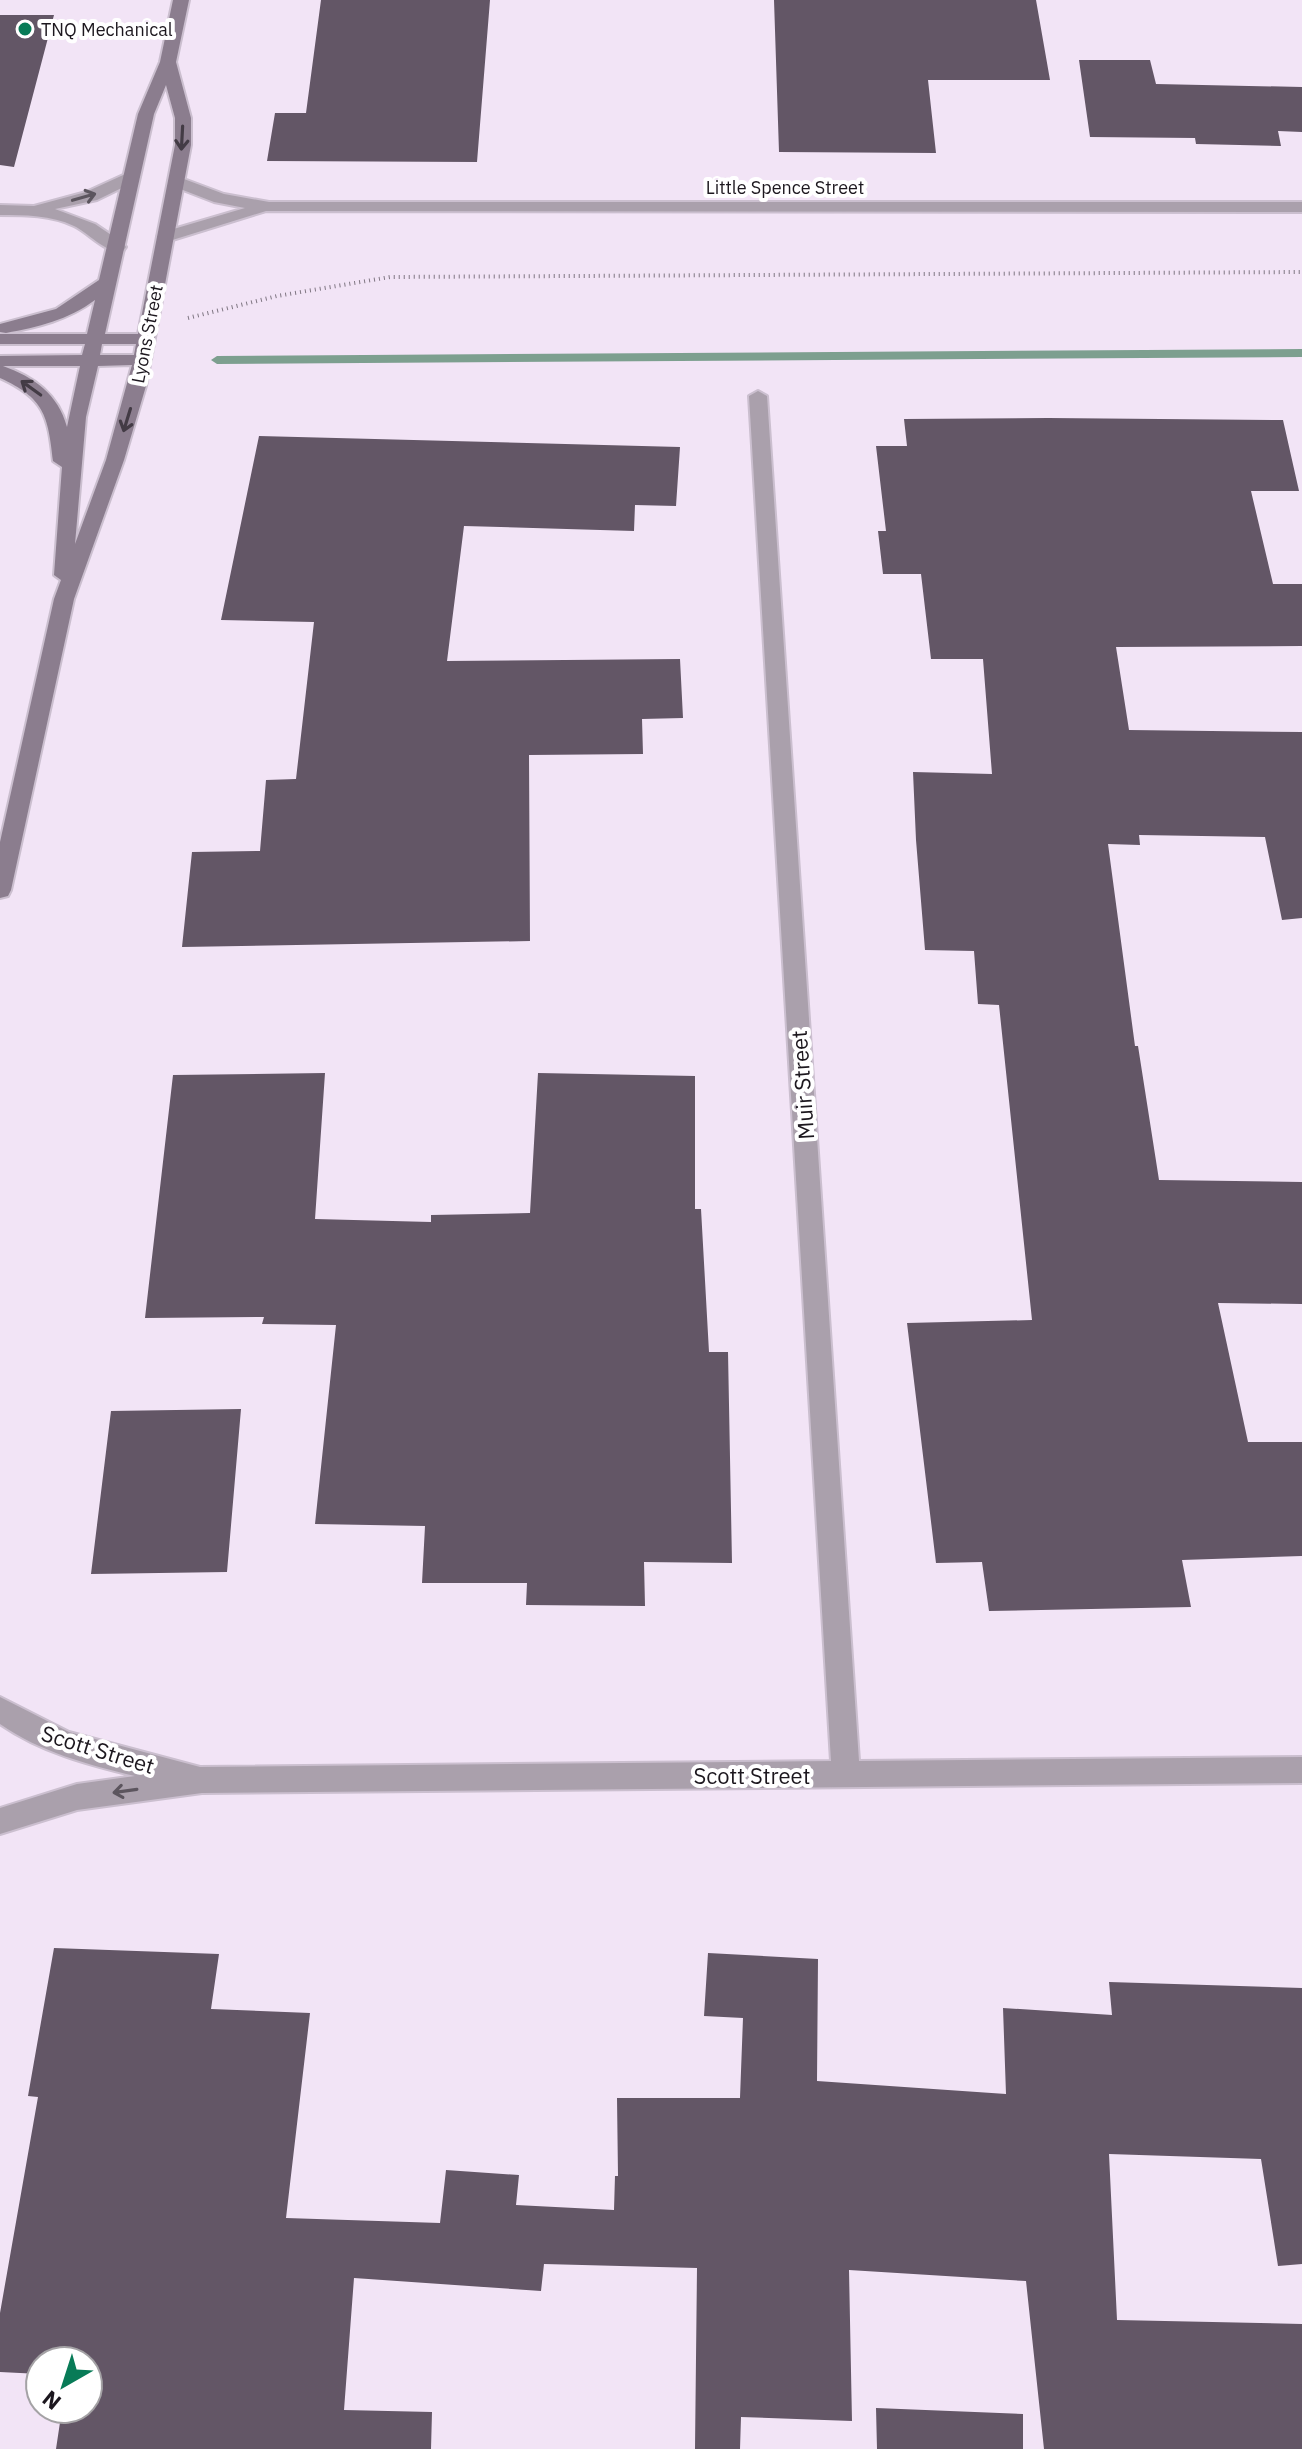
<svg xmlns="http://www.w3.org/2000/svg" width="1302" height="2449" viewBox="0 0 1302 2449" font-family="'IBM Plex Sans',sans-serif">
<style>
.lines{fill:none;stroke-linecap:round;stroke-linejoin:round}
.stream{fill:#7d9f8f;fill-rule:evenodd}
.building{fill:#635666}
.street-casing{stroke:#cbbfcf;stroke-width:4}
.secondary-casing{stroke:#cbbfcf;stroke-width:4}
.path{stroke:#7f7682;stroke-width:4;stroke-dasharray:1 4;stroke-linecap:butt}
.street{fill:#aaa0ac;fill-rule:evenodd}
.secondary{fill:#8b7d8e;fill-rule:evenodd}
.oneway{stroke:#433b45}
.oneway2{stroke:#5c555e}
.poi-dot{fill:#087b57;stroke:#fff;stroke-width:3}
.labels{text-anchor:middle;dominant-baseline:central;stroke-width:8;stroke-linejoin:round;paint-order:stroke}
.far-poi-label{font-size:18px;fill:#1c171e;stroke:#fff;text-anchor:start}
.far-street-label{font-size:18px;fill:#1c171e;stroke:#fff}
.street-label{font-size:22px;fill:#1c171e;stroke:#fff}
</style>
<rect width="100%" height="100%" fill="#f2e4f6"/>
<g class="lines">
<path class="stream" d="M1302 349V357L217 364 211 360 217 356Z"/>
</g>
<path class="building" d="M321 0H490L477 162 267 161 275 113H306Z
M774 0H1036L1050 80H928L936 153 779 152Z
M0 15H54L14 167 0 165Z
M1079 60H1150L1156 84 1302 87V132L1278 131 1281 146 1196 144 1195 138 1090 137Z
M1048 418 1283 420 1299 491H1251L1273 584H1302V646L1116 647 1129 730 1302 732V918L1282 920 1265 837 1139 835 1140 845 1108 844 1135 1046H1138L1159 1180 1302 1182V1304L1218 1303 1248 1442H1302V1556L1182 1560 1191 1607 989 1611 982 1562 936 1563 907 1323 1032 1320 999 1005 978 1004 974 951 925 950 916 840 913 772 992 774 983 659H931L921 574H883L878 531H886L876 446H907L904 419Z
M259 436 680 447 676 506 635 505 634 531 464 526 447 661 680 659 683 718 642 719 643 754 529 755 530 941 182 947 192 852 260 851 266 780 296 779 314 622 221 620Z
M325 1073 315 1219 431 1222V1215L530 1213 538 1073 695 1076V1209H701L709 1352H728L732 1563 644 1562 645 1606 526 1605 527 1583H422L425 1526 315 1524 336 1325 262 1324 264 1317 145 1318 173 1075Z
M241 1409 227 1572 91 1574 111 1411Z
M54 1948 219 1954 211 2009 310 2013 286 2218 440 2223 446 2170 519 2175 516 2205 614 2210 615 2176H618L617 2098H740L743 2018 704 2016 708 1953 818 1959 817 2081 1006 2094 1003 2008 1112 2015 1109 1982 1302 1988V2264L1278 2266 1261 2159 1109 2154 1117 2320 1302 2324V2449H1044L1026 2281 849 2270 852 2421 741 2417 740 2449H695L697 2268 544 2264 541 2291 354 2278 344 2410 432 2412 431 2449H56L62 2409H88V2361H40V2374L0 2372V2313L38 2097 28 2096Z
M876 2408 1023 2414V2449H877Z"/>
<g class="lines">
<g class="street-casing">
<path id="street" d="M132 171 140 176 138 180 97 200 55 209 95 224 123 243 126 247 123 251C107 255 89 233 74 226 51 215 25 215 0 215V205L34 206 86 192Z
M176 176 224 194 269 202H1302V212L266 211 166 242 157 237 160 233 245 208 214 202 170 185 168 181Z
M758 391 767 396 859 1761 1302 1757V1783L202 1793 77 1810 0 1834V1808L77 1784 135 1776C89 1765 40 1752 0 1724V1697L69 1732 200 1767 831 1761 749 396Z"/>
</g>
<g class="secondary-casing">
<path id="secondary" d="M173 0H189L176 62 191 118V145L146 386 124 460 74 599 11 890 8 896 0 898V842L54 599 61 580 54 575 62 467 53 461C48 415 44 398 0 378V356L82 355 85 344H0V334H87L95 300C68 320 38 327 6 333L0 332V324L56 309 99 280 138 114 160 62ZM166 85 175 118V145L138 334H105L154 114ZM102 344H136L134 355H100ZM132 365 106 460 75 544 86 417 98 366ZM3 366H80L67 427C58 394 34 377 3 366Z"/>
</g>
<path class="path" d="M188 318 277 296 390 277 1302 272"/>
<use href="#street" class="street"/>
<use href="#secondary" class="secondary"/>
</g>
<defs><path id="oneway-shaft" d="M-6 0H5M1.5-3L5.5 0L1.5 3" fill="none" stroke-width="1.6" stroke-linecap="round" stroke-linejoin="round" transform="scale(2)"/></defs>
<g class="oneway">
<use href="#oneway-shaft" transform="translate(182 138) rotate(93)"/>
<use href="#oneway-shaft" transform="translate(31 388) rotate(-144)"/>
<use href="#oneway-shaft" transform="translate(127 420) rotate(107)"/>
</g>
<g class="oneway2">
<use href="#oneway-shaft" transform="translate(84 197) rotate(-16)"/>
<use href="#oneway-shaft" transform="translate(125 1791) rotate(172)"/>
</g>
<circle class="poi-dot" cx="25" cy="29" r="8"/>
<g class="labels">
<g class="far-poi-label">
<text x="41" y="29">TNQ Mechanical</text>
</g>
<g class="far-street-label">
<text x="785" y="187">Little Spence Street</text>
<text transform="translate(147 334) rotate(-79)">Lyons Street</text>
</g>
<g class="street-label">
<text transform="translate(802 1085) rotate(-94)">Muir Street</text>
<text transform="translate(98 1749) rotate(17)">Scott Street</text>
<text x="752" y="1775">Scott Street</text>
</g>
</g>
<g transform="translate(64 2385) rotate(219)"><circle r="38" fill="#ffffff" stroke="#a4a2a5" stroke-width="2"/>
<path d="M0-6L14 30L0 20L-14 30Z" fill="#087b57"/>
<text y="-12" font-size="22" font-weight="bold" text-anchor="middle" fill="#1c171e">N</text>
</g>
</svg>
